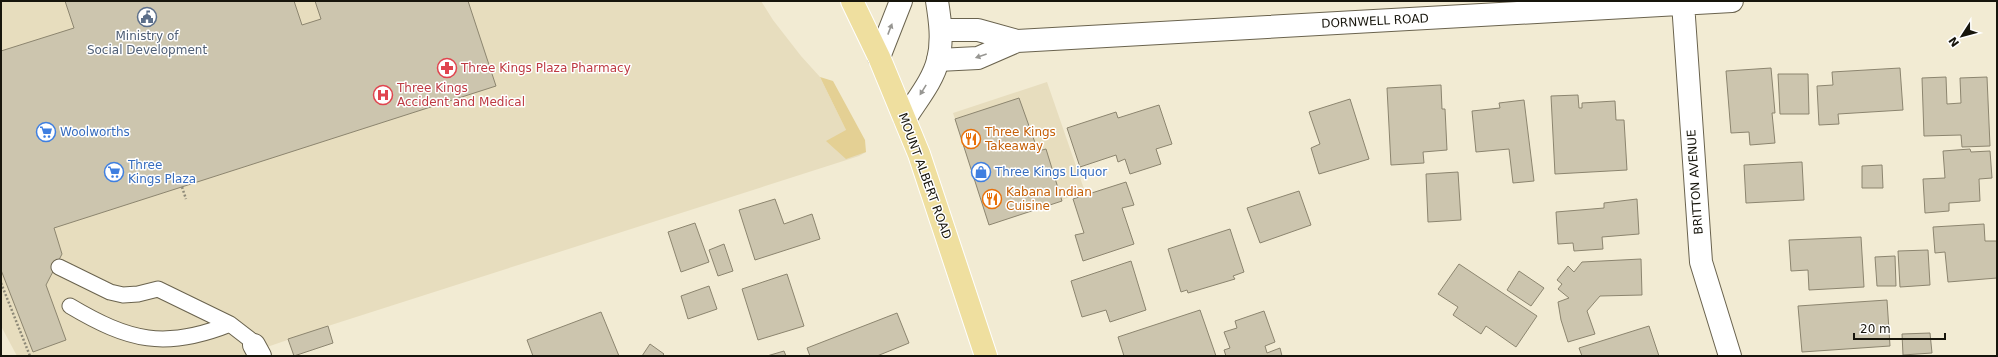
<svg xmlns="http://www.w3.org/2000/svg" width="1998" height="357" viewBox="0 0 1998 357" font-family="'DejaVu Sans',sans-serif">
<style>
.built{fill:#e7ddbe}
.green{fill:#e4d094}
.building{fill:#ccc5ae;stroke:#8c856f}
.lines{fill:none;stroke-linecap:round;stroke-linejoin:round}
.lane-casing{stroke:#6a634e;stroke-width:17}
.street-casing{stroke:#6a634e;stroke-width:24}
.secondary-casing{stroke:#6a634e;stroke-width:24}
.primary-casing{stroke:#fff;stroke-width:24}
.path{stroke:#8d8978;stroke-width:2.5;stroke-dasharray:2 2;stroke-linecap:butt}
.lane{stroke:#fff;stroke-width:15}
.street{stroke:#fff;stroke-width:22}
.secondary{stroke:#fff;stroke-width:22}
.primary{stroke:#efdf9f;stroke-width:22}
.oneway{fill:#979692}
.labels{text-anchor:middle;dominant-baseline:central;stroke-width:3;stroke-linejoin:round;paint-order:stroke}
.street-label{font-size:12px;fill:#17150c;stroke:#fff}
.service-label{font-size:12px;fill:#4e5e75;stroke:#fff}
.health-label{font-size:12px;fill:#be3a42;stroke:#fff;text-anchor:start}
.shop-label{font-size:12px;fill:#366cbe;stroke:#fff;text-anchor:start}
.food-label{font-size:12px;fill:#c56008;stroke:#fff;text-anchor:start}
</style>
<rect width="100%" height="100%" fill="#f2ebd3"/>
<path class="built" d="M1 1H761L773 20 801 56 820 77 846 130 866 152 859 156 328 326 241 356H17L1 326Z
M1047 82 1085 192 989 225 953 113Z"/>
<path class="green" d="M820 77 833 81 865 140 866 152 846 159 826 141 846 130Z"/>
<path class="building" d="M65 1H294L302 25 321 19 315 1H468L496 86 54 228 62 254 46 285 66 340 33 352 1 270V51L74 28Z
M1771 68 1775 113H1772L1775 143 1750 145 1749 132 1731 133 1726 71Z
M1900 68 1903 110 1838 114 1839 124 1819 125 1817 86 1833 85 1832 72Z
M1778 74H1808L1809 114H1780Z
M1946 77 1947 104 1961 103 1960 78 1987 77 1990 146 1962 147 1961 135 1924 136 1922 78Z
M1441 85 1442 109H1445L1447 150 1423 152 1424 163 1391 165 1387 88Z
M1578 95 1579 108H1582V103L1615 101 1616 120H1624L1627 170 1555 174 1551 96Z
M1019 98 1038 151 1046 149 1062 201 989 225 955 119Z
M1350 99 1369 159 1319 174 1311 148 1320 144 1309 112Z
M1524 100 1534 181 1513 183 1509 149 1476 152 1472 111 1500 108 1499 103Z
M1159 105 1172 144 1156 149 1161 164 1130 174 1125 159 1118 162 1116 155 1080 167 1067 128 1116 112 1118 118Z
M1970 149 1971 152 1990 151 1992 178 1979 179 1980 201 1949 203V211L1925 213 1923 179 1945 178 1943 151Z
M1802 162 1804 200 1746 203 1744 165Z
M1882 165 1883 188H1862V166Z
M1458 172 1461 220 1428 222 1426 174Z
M1126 182 1134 205 1122 208 1134 244 1083 261 1075 235 1084 233 1073 199Z
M1299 191 1311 225 1260 243 1247 208Z
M775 199 784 224 812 214 820 239 755 260 739 210Z
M1637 199 1639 234 1602 237 1603 249 1574 251 1573 243 1558 244 1556 212 1604 208V203Z
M695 223 709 262 681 272 668 232Z
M1984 224 1985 241H1997V278L1948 282 1945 252 1935 253 1933 227Z
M1230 229 1244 272 1233 276 1235 279 1188 293 1187 290 1181 292 1168 249Z
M1861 237 1864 287 1809 290 1808 270 1791 271 1789 240Z
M724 244 733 271 718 276 709 250Z
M1928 250 1930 285 1900 287 1898 251Z
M1895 256 1896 286H1877L1875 257Z
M1641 259 1642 295 1600 296 1587 311 1595 334 1568 342 1561 320 1558 302 1569 298 1558 289 1562 284 1557 280 1568 266 1574 272 1582 262Z
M1131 261 1146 310 1110 322 1106 310 1082 317 1071 281Z
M1459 264 1537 316 1516 347 1486 326 1481 334 1453 315 1458 307 1438 294Z
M1519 271 1544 288 1531 306 1507 290Z
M787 274 804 326 758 340 742 289Z
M709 286 717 309 688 319 681 296Z
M1887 300 1890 346 1802 352 1798 306Z
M1200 310 1216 356H1124L1118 337Z
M1264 311 1275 342 1265 346 1267 353 1280 348 1282 356H1226L1224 350 1230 348 1224 332 1237 328 1235 321Z
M601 312 619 356H533L527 340Z
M897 313 909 343 877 356H810L807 348Z
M328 326 333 343 294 356 288 339Z
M1649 326 1659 356H1582L1579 348Z
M1930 333 1932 353 1903 355 1902 334Z
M650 344 664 354 662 356H642Z
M784 351 786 356H767Z"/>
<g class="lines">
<g class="lane-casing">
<path id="lane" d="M59 267 110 292 123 295 138 294 158 289 230 324 252 341 254 345
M70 306C129 341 165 350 230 324"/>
</g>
<g class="street-casing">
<path id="street" d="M1683 3 1701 262 1730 356
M941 30H978L1017 41 1732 1
M938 60 978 58 1017 41
M254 345 260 356"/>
</g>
<g class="secondary-casing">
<path id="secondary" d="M879 57 901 1
M905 119C916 101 933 81 938 60 943 41 940 20 937 1"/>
</g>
<g class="primary-casing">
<path id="primary" d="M852 1 879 57 919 154 986 356"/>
</g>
<path class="path" d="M182 187 186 199
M1 283 30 356"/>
<use href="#lane" class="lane"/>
<use href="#street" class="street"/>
<use href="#secondary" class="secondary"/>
<use href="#primary" class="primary"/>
</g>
<defs><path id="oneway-solid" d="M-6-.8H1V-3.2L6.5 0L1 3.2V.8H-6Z"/></defs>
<g class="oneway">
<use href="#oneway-solid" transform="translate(890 29) rotate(-69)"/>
<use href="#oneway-solid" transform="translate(981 56) rotate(161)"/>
<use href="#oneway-solid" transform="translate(923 90) rotate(122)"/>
</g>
<defs>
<g id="civic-ring" transform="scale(1)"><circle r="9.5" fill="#fff" stroke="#5c6f8a" stroke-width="1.5"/><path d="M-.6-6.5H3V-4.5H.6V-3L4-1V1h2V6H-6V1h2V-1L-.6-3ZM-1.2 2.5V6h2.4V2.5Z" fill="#5c6f8a"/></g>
<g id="pharmacy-ring" transform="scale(1)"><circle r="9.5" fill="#fff" stroke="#e0444e" stroke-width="1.5"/><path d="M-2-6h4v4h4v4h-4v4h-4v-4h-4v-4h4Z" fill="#e0444e"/></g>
<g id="hospital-ring" transform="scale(1)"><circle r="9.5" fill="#fff" stroke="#e0444e" stroke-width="1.5"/><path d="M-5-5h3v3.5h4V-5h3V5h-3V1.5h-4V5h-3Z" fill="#e0444e"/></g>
<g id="supermarket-ring" transform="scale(1)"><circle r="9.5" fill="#fff" stroke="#3f7fe0" stroke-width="1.5"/><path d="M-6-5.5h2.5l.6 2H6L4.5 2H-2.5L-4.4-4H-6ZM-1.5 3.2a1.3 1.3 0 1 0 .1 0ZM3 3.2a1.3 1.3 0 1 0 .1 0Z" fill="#3f7fe0"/></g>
<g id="restaurant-ring" transform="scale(1)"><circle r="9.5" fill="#fff" stroke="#e8710a" stroke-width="1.5"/><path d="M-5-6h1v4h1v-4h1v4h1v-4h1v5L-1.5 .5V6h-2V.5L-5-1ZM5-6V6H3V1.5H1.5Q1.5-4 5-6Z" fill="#e8710a"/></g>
<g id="shop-ring" transform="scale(1)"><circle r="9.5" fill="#fff" stroke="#3f7fe0" stroke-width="1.5"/><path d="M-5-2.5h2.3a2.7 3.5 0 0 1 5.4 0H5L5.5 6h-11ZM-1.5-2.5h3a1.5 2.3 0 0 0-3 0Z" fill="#3f7fe0"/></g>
</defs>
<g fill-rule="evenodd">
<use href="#civic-ring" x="147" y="17"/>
<use href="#pharmacy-ring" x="447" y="68"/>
<use href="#hospital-ring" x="383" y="95"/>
<use href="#supermarket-ring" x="46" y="132"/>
<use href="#restaurant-ring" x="971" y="139"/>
<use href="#supermarket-ring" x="114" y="172"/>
<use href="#shop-ring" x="981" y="172"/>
<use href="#restaurant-ring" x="992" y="199"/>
</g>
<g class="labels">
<g class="street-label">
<text transform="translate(1375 21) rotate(-3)">DORNWELL ROAD</text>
<text transform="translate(925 176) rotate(70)">MOUNT ALBERT ROAD</text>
<text transform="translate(1695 182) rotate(-94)">BRITTON AVENUE</text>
</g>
<g class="service-label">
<text x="147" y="36">Ministry of<tspan x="147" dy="14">Social Development</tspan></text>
</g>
<g class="health-label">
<text x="461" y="68">Three Kings Plaza Pharmacy</text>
<text x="397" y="88">Three Kings<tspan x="397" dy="14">Accident and Medical</tspan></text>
</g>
<g class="shop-label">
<text x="60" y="132">Woolworths</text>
<text x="128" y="165">Three<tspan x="128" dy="14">Kings Plaza</tspan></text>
<text x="995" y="172">Three Kings Liquor</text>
</g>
<g class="food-label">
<text x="985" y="132">Three Kings<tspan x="985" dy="14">Takeaway</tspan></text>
<text x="1006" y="192">Kabana Indian<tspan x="1006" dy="14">Cuisine</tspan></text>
</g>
</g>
<rect width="1998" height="357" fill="none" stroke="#17150c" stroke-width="4"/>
<g transform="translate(1962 36) rotate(234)" stroke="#ffffff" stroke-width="3" paint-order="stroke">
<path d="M0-3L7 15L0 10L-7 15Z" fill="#17150c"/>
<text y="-6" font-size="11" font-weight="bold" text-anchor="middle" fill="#17150c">N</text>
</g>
<path d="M1854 333v6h91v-6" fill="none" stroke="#17150c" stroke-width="2"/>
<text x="1860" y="333" font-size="12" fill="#17150c" stroke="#ffffff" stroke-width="3" paint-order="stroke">20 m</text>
</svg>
